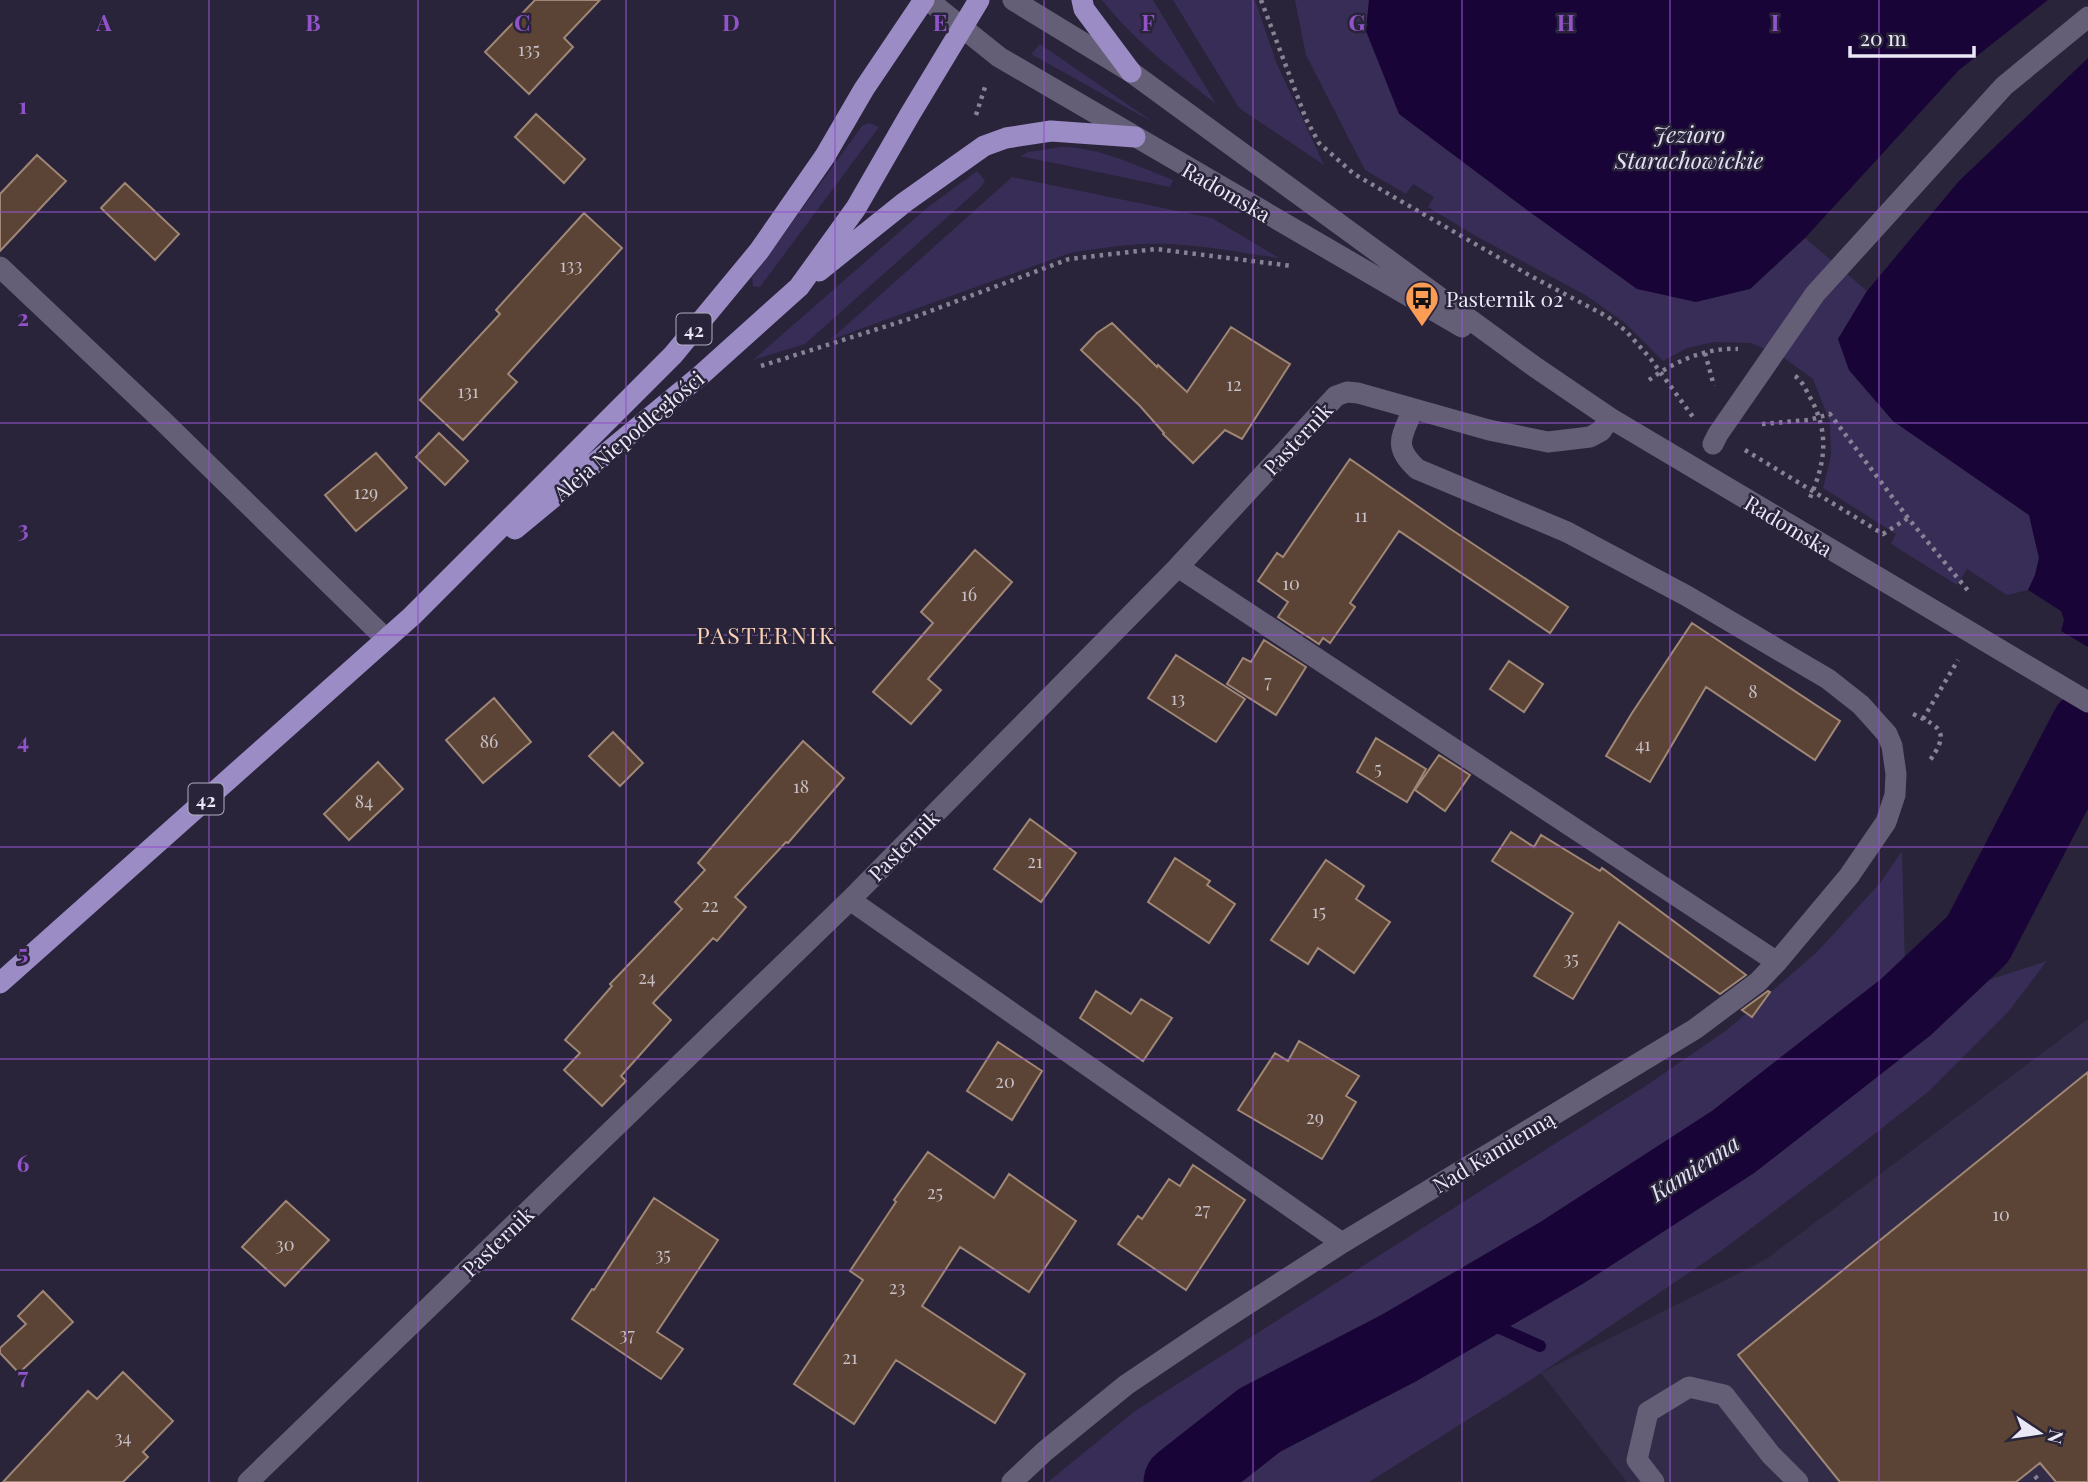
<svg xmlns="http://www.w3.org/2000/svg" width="2088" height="1482" viewBox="0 0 2088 1482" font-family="'Playfair Display',serif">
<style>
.built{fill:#332c48}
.green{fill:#382d56}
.water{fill:#190438}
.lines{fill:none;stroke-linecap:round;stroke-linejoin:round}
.stream{stroke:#190438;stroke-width:12}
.river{stroke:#190438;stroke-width:75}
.building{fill:#5b4435;stroke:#9f8675;stroke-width:2}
.path{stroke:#878395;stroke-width:4.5;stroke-dasharray:3.5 5;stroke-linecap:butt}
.minor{stroke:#645f77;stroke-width:21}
.major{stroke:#9b8cc6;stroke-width:21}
.grid{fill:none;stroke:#9152ca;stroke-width:2;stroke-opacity:0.55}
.labels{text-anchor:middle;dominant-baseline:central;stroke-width:5;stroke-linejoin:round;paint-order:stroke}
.number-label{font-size:18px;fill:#c7bfc6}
.shield{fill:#29243a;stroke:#b1adbe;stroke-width:2}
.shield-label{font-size:19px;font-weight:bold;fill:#ebe8f6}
.street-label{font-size:21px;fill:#ebe8f6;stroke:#29243a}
.poi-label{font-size:21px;fill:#ebe8f6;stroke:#29243a;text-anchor:start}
.water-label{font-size:23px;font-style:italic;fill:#e4e1f3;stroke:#29243a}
.neighbourhood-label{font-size:23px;letter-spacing:2px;fill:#fcd2b6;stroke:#29243a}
.grid-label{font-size:23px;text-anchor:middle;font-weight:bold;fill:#9152ca;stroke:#29243a;stroke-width:5;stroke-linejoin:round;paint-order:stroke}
</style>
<rect width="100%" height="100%" fill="#29243a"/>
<path class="built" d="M2088 1019V1482H1627L1541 1373 1765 1260Z"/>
<path class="green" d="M1102 0H1153L1216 104C1176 72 1134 41 1102 0Z
M1173 0H1255L1276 62 1324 165 1239 108Z
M1295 0H1369L1366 31 1750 289 1805 238 1867 291 1838 339 1849 370 1893 421 2029 515 2039 558 2035 575 2028 590 2007 595 1967 569 1957 585 1891 544 1896 534 1823 488 1831 456 1830 422 1813 379 1781 356 1751 343 1714 342 1687 348 1663 361 1625 323 1587 296 1474 235 1428 207 1434 197 1413 184 1406 194 1365 170 1306 55Z
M1040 44 1156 124 1031 54Z
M869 123 879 127 760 287 753 286 752 278 862 126Z
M1061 147C1100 147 1137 166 1173 180L1170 187 1020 156 1029 152Z
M977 171 985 181 980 188 805 344 753 360 927 208Z
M1012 177 1212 218 1279 258C1235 252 1189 242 1145 244 1119 245 1095 249 1070 253L830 340Z
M1902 851 1906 1007 2047 961 2008 1012 1928 1092 1840 1161 1721 1251 1529 1381 1369 1482H1048L1135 1411 1644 1087 1727 1030 1817 952 1881 882Z"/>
<path class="water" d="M1369 0H2048L1959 70 1805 238 1750 289 1696 302 1637 289 1527 210 1399 114 1366 31Z
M2088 58V647L2061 631 2064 620 2061 611 2028 590 2035 575 2039 558 2029 515 1893 421 1849 370 1838 339 1867 291 1959 181Z"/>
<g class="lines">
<path class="stream" d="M1462 1311 1540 1346"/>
<path class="river" d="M1181 1482 1260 1420 1399 1348 1563 1252 1733 1142 1906 1007 1978 939 2088 727"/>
</g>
<path class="building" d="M535 0H600L564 38 573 47 529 94 485 52Z
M536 114 585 159 564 183 515 137Z
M37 155 66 181 0 251V194Z
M125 183 179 234 155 260 101 208Z
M584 213 622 248 508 374 517 382 463 440 420 400 500 314 496 310Z
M1112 323 1157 367 1158 365 1187 392 1231 327 1290 364 1242 439 1225 430 1193 463 1163 434 1164 433 1140 406 1081 350 1097 333Z
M439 433 468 461 445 485 416 457Z
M376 453 407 488 356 531 325 495Z
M1350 459 1449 528 1568 607 1550 633 1399 531 1350 603 1355 607 1330 643 1323 638 1319 644 1278 617 1288 602 1258 581 1277 553 1283 557Z
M975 550 1012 582 928 679 941 690 911 724 873 692 933 623 921 612Z
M1692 623 1840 721 1815 760 1706 687 1650 782 1606 756 1632 713Z
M1264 640 1306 667 1276 715 1227 684 1243 658 1251 662Z
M1176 655 1245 699 1216 742 1148 698Z
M1509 661 1543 684 1524 712 1490 689Z
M494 698 531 742 483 783 446 740Z
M613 732 643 763 620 786 589 756Z
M1376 738 1426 769 1407 802 1357 772Z
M803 741 844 778 788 843 786 842 735 897 746 907 717 941 713 938 653 1003 671 1020 621 1076 626 1081 602 1106 564 1070 580 1053 565 1040 612 986 610 984 682 909 675 902 705 870 698 863Z
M1439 755 1470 775 1445 811 1415 790Z
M378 762 403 789 349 840 324 814Z
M1030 819 1076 853 1041 902 994 869Z
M1511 832 1534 847 1541 835 1600 871 1602 868 1746 975 1720 994 1619 922 1573 999 1534 976 1573 913 1492 861Z
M1175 858 1210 881 1207 885 1235 904 1209 943 1148 902Z
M1326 860 1364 886 1356 899 1390 922 1354 973 1318 948 1308 964 1271 940Z
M1096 991 1131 1014 1141 999 1172 1018 1143 1061 1080 1018Z
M1768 991 1770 992 1752 1017 1742 1010Z
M1299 1041 1359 1076 1346 1096 1356 1102 1322 1159 1238 1110 1275 1053 1288 1061Z
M998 1042 1042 1071 1012 1120 967 1091Z
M2088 1072V1482H2056L2040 1463 2016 1482H1840L1738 1355Z
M928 1152 994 1198 1009 1174 1076 1221 1029 1292 960 1247 922 1306 1025 1374 995 1423 896 1360 854 1424 794 1384 863 1280 850 1271 896 1202 894 1200Z
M1193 1165 1245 1200 1186 1290 1118 1244 1138 1216 1142 1219 1169 1179 1180 1186Z
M654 1198 718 1240 657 1332 683 1349 661 1379 572 1319 592 1289 594 1290Z
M286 1201 329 1240 285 1286 242 1247Z
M43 1291 73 1322 19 1373 0 1353V1348L26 1324 18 1316Z
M123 1372 173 1421 143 1452 148 1457 123 1482H3L88 1391 97 1399Z"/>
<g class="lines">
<path class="path" d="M1261 0 1306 119 1319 143 1354 174 1529 275 1608 317 1626 331 1650 358 1693 417
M976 115 985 87
M1705 353 1714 386
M761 366 909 319 1069 259 1156 249 1292 266
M1795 376C1803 381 1806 391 1811 399 1830 435 1825 464 1809 500
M1649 380C1673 362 1707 347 1738 349
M1762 424 1809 420 1830 414 1908 518 1970 593
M1745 450 1883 534 1908 518
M1913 714C1944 728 1949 734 1928 763
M1923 719 1958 660
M2035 1476 2040 1482"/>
<path class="minor" d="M928 0 999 57 1462 327
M1013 0 1131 72 1535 367 1610 418 2088 702
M0 267 163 421 386 639
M1713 444 1718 434 1815 294 2004 86 2088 17
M1178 567 1777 962
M850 900 1342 1243
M248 1482 850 900 1178 567 1336 396 1347 392 1358 393 1489 430 1548 442 1590 437 1601 431 1610 418
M1012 1482 1045 1451 1126 1385 1215 1325 1342 1243 1695 1029 1758 982 1777 962 1849 876 1886 822 1895 795 1896 774 1892 746 1887 734 1861 705 1828 679 1687 596 1567 532 1417 469C1392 446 1402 437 1413 409
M1654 1482 1637 1460 1648 1412 1689 1387 1724 1395 1771 1455 1798 1482"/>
<path class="major" d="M1082 0 1084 9 1131 72
M819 271 905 202 984 146 1006 138 1051 131 1135 137
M515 529 701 375 799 287 856 208 909 116 979 0
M0 983 412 616 673 355 759 251 825 156 864 89 924 0"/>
</g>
<path class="grid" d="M209 0V1482M418 0V1482M626 0V1482M835 0V1482M1044 0V1482M1253 0V1482M1462 0V1482M1670 0V1482M1879 0V1482M0 212H2088M0 423H2088M0 635H2088M0 847H2088M0 1059H2088M0 1270H2088"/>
<defs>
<g id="bus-pin" transform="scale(1.75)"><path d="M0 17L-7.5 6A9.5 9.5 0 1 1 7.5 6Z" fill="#fd9d55" stroke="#29243a"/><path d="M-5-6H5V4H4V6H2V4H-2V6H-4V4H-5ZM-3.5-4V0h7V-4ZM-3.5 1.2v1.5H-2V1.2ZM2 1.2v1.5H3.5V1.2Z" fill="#111"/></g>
</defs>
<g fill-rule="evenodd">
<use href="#bus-pin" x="1422" y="298"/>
</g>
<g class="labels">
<g class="number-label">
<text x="529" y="49">135</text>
<text x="571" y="265">133</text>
<text x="1234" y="384">12</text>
<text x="468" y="391">131</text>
<text x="366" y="492">129</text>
<text x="1361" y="515">11</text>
<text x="1291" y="583">10</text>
<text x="969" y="594">16</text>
<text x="1268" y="681">7</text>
<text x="1753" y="691">8</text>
<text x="1178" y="698">13</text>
<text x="489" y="741">86</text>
<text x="1643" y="744">41</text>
<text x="1378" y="768">5</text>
<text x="801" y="786">18</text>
<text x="364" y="801">84</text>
<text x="1035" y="861">21</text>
<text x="710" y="905">22</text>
<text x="1319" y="911">15</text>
<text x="1571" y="958">35</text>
<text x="647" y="977">24</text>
<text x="1005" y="1081">20</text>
<text x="1315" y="1117">29</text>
<text x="935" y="1192">25</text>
<text x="1202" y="1209">27</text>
<text x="2001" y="1214">10</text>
<text x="285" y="1244">30</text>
<text x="663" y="1254">35</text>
<text x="897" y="1287">23</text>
<text x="627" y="1334">37</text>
<text x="850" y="1357">21</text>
<text x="123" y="1437">34</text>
</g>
<g class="shield">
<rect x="676.5" y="313.5" width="35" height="31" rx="5"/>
<rect x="188.5" y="783.5" width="35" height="31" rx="5"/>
</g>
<g class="shield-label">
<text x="694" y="329">42</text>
<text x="206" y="799">42</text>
</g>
<g class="street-label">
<text transform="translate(1227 191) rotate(30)">Radomska</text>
<text transform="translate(628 435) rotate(-40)">Aleja Niepodległości</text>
<text transform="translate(1297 438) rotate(-47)">Pasternik</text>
<text transform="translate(1789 525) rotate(31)">Radomska</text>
<text transform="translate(903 845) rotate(-45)">Pasternik</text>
<text transform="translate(1493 1151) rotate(-31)">Nad Kamienną</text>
<text transform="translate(497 1241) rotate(-44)">Pasternik</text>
</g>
<g class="poi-label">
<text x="1446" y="298">Pasternik 02</text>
</g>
<g class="water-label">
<text x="1689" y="133">Jezioro<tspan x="1689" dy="26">Starachowickie</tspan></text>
<text transform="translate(1694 1167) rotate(-33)">Kamienna</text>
</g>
<g class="neighbourhood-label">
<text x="766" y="634">PASTERNIK</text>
</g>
</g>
<g class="grid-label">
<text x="104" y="31">A</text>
<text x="313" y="31">B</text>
<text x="522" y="31">C</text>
<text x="731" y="31">D</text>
<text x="940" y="31">E</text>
<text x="1148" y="31">F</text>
<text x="1357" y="31">G</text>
<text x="1566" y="31">H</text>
<text x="1775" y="31">I</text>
<text x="23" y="114">1</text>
<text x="23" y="326">2</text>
<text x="23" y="537">3</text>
<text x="23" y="749">4</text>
<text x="23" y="961">5</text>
<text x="23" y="1172">6</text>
<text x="23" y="1384">7</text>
</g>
<g transform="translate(2039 1433) rotate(103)" stroke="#29243a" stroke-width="5" paint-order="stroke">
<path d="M0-5L12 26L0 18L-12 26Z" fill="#ebe8f6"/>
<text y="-10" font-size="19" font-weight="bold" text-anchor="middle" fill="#ebe8f6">N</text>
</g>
<path d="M1850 46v10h124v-10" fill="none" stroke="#ebe8f6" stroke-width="3.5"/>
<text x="1860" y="46" font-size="21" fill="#ebe8f6" stroke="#29243a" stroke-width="5" paint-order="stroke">20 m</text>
</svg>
